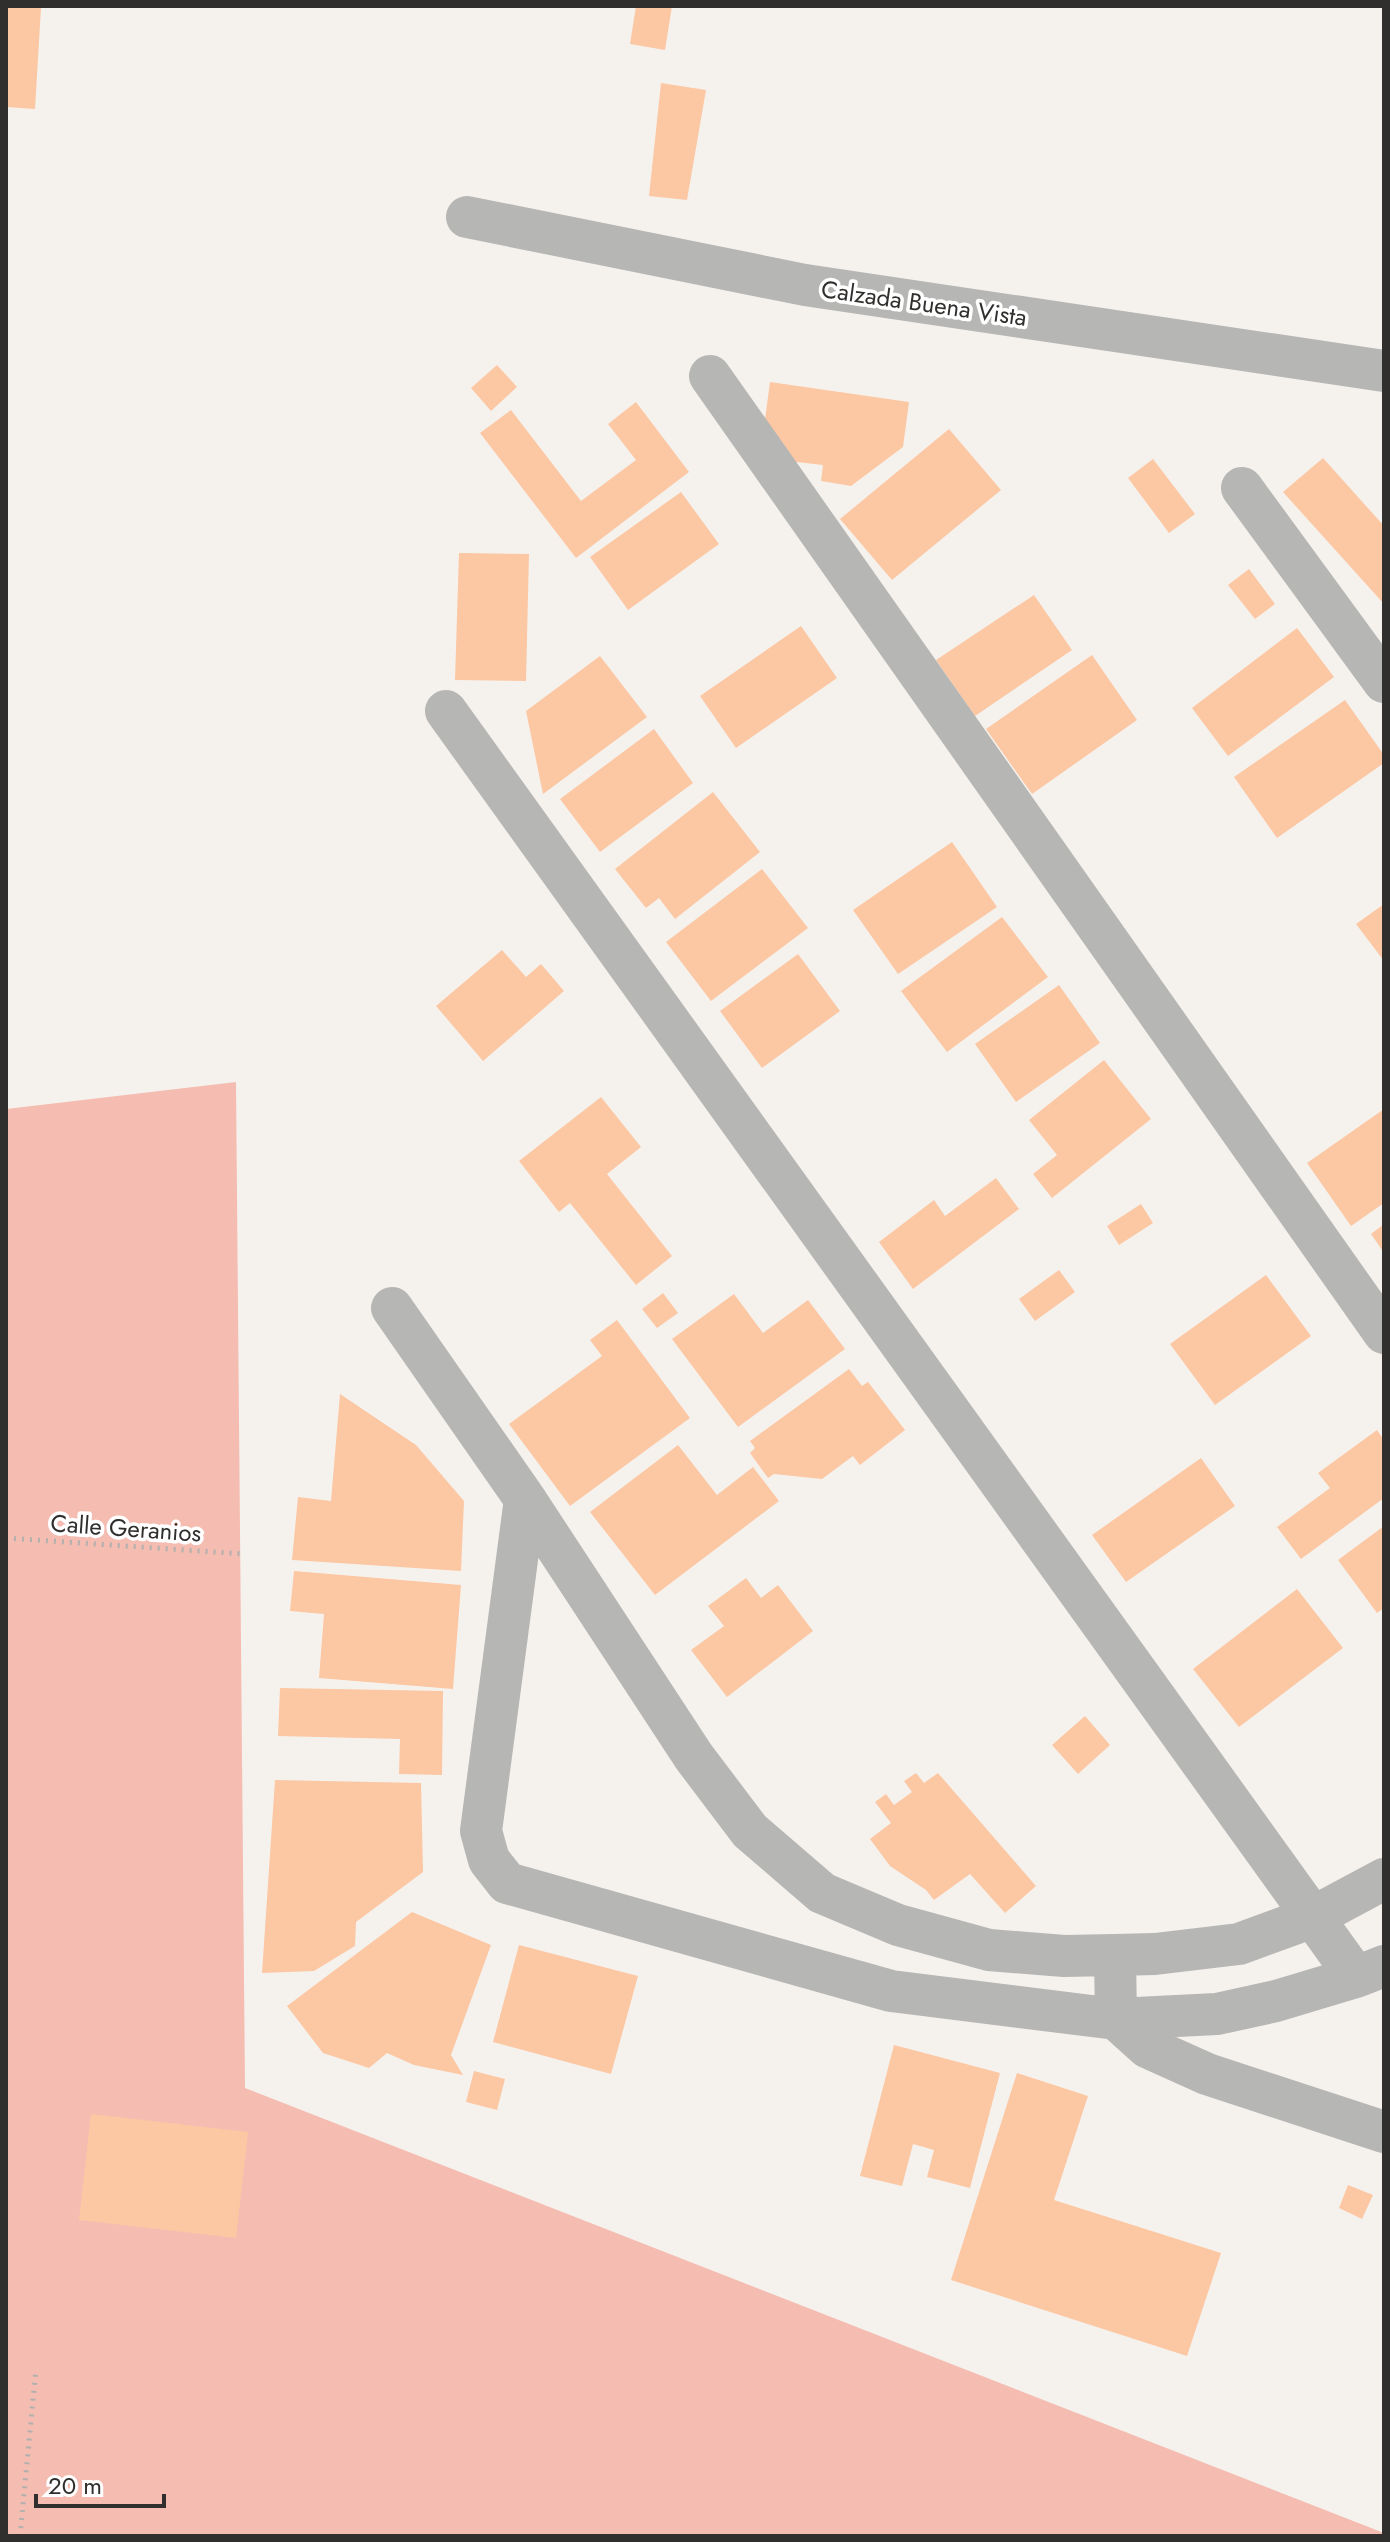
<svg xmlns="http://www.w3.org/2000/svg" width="1390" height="2542" viewBox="0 0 1390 2542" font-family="Jost,sans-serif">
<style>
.green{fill:#f5bdb2}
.building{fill:#fcc7a3}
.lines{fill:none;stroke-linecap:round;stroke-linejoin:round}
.path{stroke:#b2b0ad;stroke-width:5;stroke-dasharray:2 6;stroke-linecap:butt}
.street{stroke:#b6b6b4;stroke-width:42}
.labels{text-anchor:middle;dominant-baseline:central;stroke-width:7;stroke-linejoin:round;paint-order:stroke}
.street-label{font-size:24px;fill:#302f2d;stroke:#fff}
</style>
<rect width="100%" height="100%" fill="#f5f2ee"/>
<path class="green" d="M236 1082 245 2088 1384 2533V2536H6V1109Z"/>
<path class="building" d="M6 6 41 8 35 109 6 107Z
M636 6H672L665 50 630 44Z
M661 83 706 90 687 200 649 196Z
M497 365 517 387 491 411 471 388Z
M770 382 909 402 903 447 851 486 821 481 823 465 779 460 764 427Z
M636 402 689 472 576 558 480 433 511 410 581 501 636 460 608 424Z
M949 429 1001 490 892 580 840 519Z
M1323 458 1384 526V604L1283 492Z
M1153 459 1195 514 1169 533 1128 478Z
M681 492 719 544 628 610 590 557Z
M459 553 529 554 526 681 455 680Z
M1249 569 1275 604 1255 619 1228 585Z
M1034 595 1072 650 975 716 936 660Z
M801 626 837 678 736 748 700 696Z
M1297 628 1334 677 1228 756 1192 708Z
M1092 655 1137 720 1032 794 986 729Z
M600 656 647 717 543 794 526 711Z
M1345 700 1384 755V763L1277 838 1234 777Z
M654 729 693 783 600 852 560 799Z
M713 792 760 852 675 919 659 898 646 908 615 869Z
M952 842 997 907 898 974 853 910Z
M762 869 808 928 711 1001 666 942Z
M1384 904V961L1356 924Z
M1002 917 1048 977 947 1052 901 991Z
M502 950 526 977 541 964 564 991 483 1061 436 1006Z
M798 954 840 1011 762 1068 720 1011Z
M1059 985 1100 1043 1016 1102 975 1044Z
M1104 1060 1151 1119 1052 1198 1033 1174 1057 1155 1029 1120Z
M601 1097 641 1147 607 1174 672 1256 636 1285 570 1203 559 1212 519 1161Z
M1384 1109V1203L1351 1226 1307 1163Z
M996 1178 1019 1209 913 1289 879 1242 934 1200 945 1216Z
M1141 1204 1153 1223 1119 1245 1107 1226Z
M1384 1224V1253L1371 1234Z
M1059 1270 1075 1292 1035 1321 1019 1299Z
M1266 1275 1311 1336 1215 1405 1170 1344Z
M663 1293 678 1313 657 1328 642 1309Z
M734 1294 763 1333 808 1300 845 1349 738 1427 672 1339Z
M617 1320 690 1418 570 1506 509 1424 602 1356 590 1340Z
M849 1369 862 1386 868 1382 905 1430 860 1465 853 1456 822 1479 774 1474 768 1478 750 1453 755 1448 750 1441Z
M340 1394 416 1445 464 1501 461 1571 292 1560 298 1497 331 1501Z
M1377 1430 1384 1440V1498L1301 1559 1277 1527 1330 1488 1318 1473Z
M678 1445 717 1495 753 1467 779 1501 655 1595 590 1512Z
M1201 1458 1235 1506 1126 1582 1092 1535Z
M1384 1526V1608L1377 1613 1338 1560Z
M294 1571 461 1585 453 1689 319 1678 324 1614 290 1611Z
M746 1578 761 1598 778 1585 813 1631 727 1697 691 1650 724 1626 708 1606Z
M1297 1589 1343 1648 1239 1727 1193 1669Z
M280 1688 443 1691 442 1775 399 1774 400 1739 278 1736Z
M1085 1716 1110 1745 1078 1774 1052 1745Z
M916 1773 924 1783 938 1773 1036 1886 1005 1913 970 1874 934 1900 926 1890 890 1866 870 1839 891 1823 875 1802 886 1794 894 1805 912 1792 904 1781Z
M275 1780 421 1783 423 1872 356 1922 355 1946 314 1971 262 1973Z
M412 1912 491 1945 451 2055 463 2075 414 2065 387 2053 369 2068 323 2053 287 2006Z
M519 1945 638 1976 611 2074 493 2042Z
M894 2045 1000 2073 970 2188 927 2177 934 2150 913 2144 902 2186 860 2176Z
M474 2071 505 2079 497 2110 466 2102Z
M1017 2073 1088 2096 1054 2200 1221 2253 1187 2356 951 2280Z
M91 2114 248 2132 236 2238 79 2220Z
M1348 2185 1373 2195 1362 2219 1339 2208Z"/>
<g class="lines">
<path class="path" d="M6 1538 244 1554
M20 2536 36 2369"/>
<path class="street" d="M467 217 805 285 1384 371
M710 376 1384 1333
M1242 488 1384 682
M446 711 1356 1977
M392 1308 525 1499 694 1757 750 1831 822 1893 898 1925 989 1950 1064 1956 1115 1955 1155 1954 1239 1944 1313 1917 1384 1879
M525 1499 481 1831 489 1860 507 1883 891 1991 1116 2019 1217 2014 1276 2001 1356 1977 1384 1966
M1115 1955 1116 2019 1147 2047 1207 2074 1384 2132"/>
</g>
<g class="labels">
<g class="street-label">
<text transform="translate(924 303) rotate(8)">Calzada Buena Vista</text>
<text transform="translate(126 1528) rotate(4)">Calle Geranios</text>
</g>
</g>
<rect width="1390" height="2542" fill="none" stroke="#302f2d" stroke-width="16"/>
<path d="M36 2494v12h128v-12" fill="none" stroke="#302f2d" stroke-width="4"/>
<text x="48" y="2494" font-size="24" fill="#302f2d" stroke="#ffffff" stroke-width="6" paint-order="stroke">20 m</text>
</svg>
